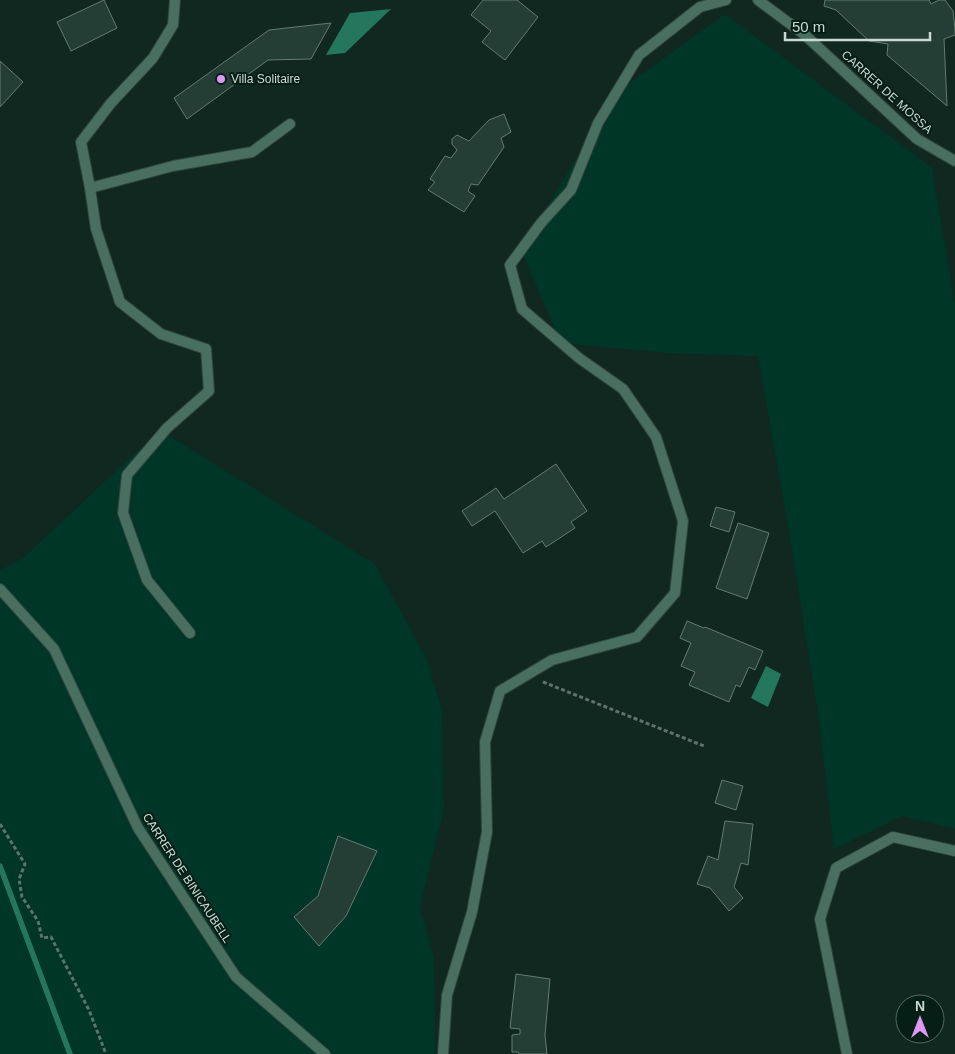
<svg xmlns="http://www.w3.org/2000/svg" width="955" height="1054" viewBox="0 0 955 1054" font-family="Helvetica,sans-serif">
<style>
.green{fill:#003627}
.water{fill:#24775d}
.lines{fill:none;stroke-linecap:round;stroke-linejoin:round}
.stream{stroke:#24775d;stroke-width:5.5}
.building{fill:#253e35;stroke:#627c71}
.street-casing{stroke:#2e443c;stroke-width:12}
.path{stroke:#5e736b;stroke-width:3;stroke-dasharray:4 2.5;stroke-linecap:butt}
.street{stroke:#486f60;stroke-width:10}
.poi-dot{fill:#de98f3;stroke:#061f16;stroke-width:2}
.labels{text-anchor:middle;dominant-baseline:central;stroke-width:4;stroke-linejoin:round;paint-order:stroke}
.poi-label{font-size:12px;fill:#cad9d2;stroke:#061f16;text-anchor:start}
.street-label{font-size:12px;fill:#cad9d2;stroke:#061f16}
</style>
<rect width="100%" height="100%" fill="#102820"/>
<path class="green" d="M725 14 932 168 955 304V829L902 816 834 849 819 719 790 538 758 356 668 353 561 343 521 250 616 93Z
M160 430 375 564 428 662 442 712 444 809 420 908 434 957 435 1054H0V570L23 558Z"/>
<path class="water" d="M391 9 345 53 326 55 350 13Z
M766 666 781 674 768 707 751 698Z"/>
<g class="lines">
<path class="stream" d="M0 866 70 1054"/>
</g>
<path class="building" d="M104 0 117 28 71 51 57 22Z
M483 0H517L538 17 505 60 482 42 491 31 471 15Z
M825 0H929L931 4 939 0H945L953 11 955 29V35L944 39 947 106 887 55 888 44 869 41 836 10 824 6Z
M331 23 311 59 268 60 187 119 174 98 269 30Z
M0 61 23 82 0 107Z
M504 114 511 132 501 138 504 147 478 185 471 184 468 191 475 196 464 212 428 190 435 182 430 179 445 156 451 158 457 150 452 144V139L457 135 469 141 489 120Z
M556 464 587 511 571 522 575 528 546 547 542 541 523 553 495 511 472 526 462 511 496 488 504 499Z
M716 507 735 512 729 532 710 526Z
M738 523 769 533 747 599 716 588Z
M687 621 704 628 705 627 763 651 755 670 749 667 740 687 736 685 729 702 689 685 695 672 681 666 691 643 680 638Z
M722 780 743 786 736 810 715 803Z
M725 821 753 824 748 865 741 863 734 887 743 898 729 911 710 888 697 884 708 856 718 860Z
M338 836 377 851 346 916 319 946 294 917 318 896Z
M516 974 550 979 545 1035 547 1054H519L518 1052H512V1035L520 1034V1029L510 1028Z"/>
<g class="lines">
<g class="street-casing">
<path id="street" d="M175 0 173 25 153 58 111 103 81 142 90 188 96 229 120 302 161 334 206 349 209 391 167 428 127 475 123 513 147 580 190 633
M758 0 805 35 917 139 955 161
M90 188 173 166 252 152 290 124
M0 589 54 649 138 828 236 977 325 1054
M443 1054 447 995 472 912 487 832 485 742 500 691 552 660 637 637 675 593 683 521 656 437 623 389 579 358 522 309 510 265 541 223 571 190 598 123 639 55 700 7 726 0
M847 1054 820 919 836 868 893 837 955 851"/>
</g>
<path class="path" d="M543 682 704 746
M0 824 25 864 19 879 22 897 38 921 42 938 51 937 89 1010 106 1054"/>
<use href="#street" class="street"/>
</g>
<circle class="poi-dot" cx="221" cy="79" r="5"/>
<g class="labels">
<g class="poi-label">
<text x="231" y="79">Villa Solitaire</text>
</g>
<g class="street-label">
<text transform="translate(887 92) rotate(42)">CARRER DE MOSSA</text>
<text transform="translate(187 878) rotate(57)">CARRER DE BINICAUBELL</text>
</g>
</g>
<g transform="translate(920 1019)"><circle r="24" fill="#061f16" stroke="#546961"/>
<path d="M0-4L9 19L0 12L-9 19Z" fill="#de98f3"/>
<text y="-8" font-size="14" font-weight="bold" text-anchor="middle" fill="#cad9d2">N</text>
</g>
<path d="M785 32v8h145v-8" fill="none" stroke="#cad9d2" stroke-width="2.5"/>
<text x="792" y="32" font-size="15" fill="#cad9d2" stroke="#061f16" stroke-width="4" paint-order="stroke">50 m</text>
</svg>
